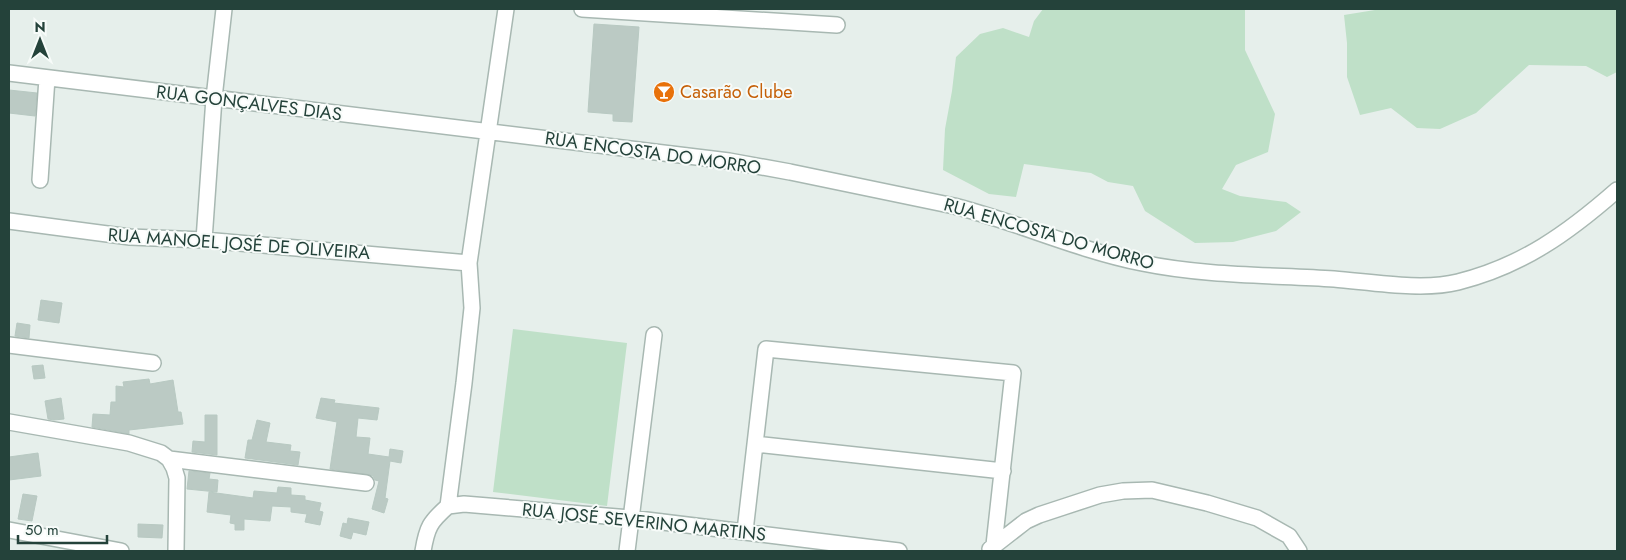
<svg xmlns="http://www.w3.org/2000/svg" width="1626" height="560" viewBox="0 0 1626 560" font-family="Jost,sans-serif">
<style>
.green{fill:#bfe0c8}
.building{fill:#bbcac4;stroke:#b8c9c2}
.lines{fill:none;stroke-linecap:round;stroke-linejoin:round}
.minor-casing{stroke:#a8b8b2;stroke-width:18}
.minor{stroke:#fff;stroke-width:15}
.labels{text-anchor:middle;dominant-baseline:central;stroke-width:4;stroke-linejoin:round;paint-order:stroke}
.food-label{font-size:18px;fill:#c56008;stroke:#f7fbf9;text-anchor:start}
.street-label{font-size:18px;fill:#24423a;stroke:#f7fbf9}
</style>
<rect width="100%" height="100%" fill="#e6efeb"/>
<path class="green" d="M1043 9H1245V50L1275 114 1268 152 1236 165 1222 189 1240 196 1286 202 1301 212 1276 231 1233 242 1195 243 1145 211 1133 186 1108 182 1091 173 1024 164 1016 197 989 194 943 170 945 129 952 91 956 57 980 34 1003 28 1029 37 1034 21Z
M1381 9H1617V72L1607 77 1586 66 1529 65 1476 113 1440 129 1417 128 1391 108 1360 115 1347 77V43L1344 15Z
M513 329 627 343 607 506 493 492Z"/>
<path class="building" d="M594 24 639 27 632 122 613 121V114L588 112Z
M9 90 37 93 35 116 9 113Z
M41 300 62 303 59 323 38 320Z
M17 323 30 325 29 338 15 336Z
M43 365 45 378 34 379 32 366Z
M149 379 150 384 173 380 178 412H181L183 424 129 430V434L92 427 93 414 110 415 111 402H116V386L124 387 123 382Z
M61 398 64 419 54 420 48 419 45 401Z
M321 398 335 400 334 403 379 408 377 420 358 418 356 437 370 438 368 454 389 457 390 449 403 451 401 463 390 461 385 498 388 499 384 513 372 509 379 481 375 480 373 476 330 469 337 422 316 418Z
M205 415H217V455L192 452 193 441 205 442Z
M257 420 270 423 266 442 291 445 290 451 300 452 298 465 245 458 248 440H252Z
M38 453 41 476 9 480V457Z
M189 471 210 473 209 479 218 480 217 492 187 489Z
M278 487 291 488V495L305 496V500L321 503 319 511 323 512 320 525 305 522 307 514 291 512V507L272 506 270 521 244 519V530H235V524L230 523 231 515 207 512 209 492 253 498 254 491 277 493Z
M23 494 37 496 32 521 18 519Z
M348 518 369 522 366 535 353 532 351 539 340 536 343 523 347 524Z
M138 524 163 525 162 538 138 537Z"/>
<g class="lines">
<g class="minor-casing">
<path id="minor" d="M582 9 837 25
M9 73 729 161 790 172 954 206C1017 222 1077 250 1142 263 1205 276 1270 275 1334 279 1371 282 1423 291 1458 282 1522 266 1568 233 1617 190
M40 180 47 78
M9 221 130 237 204 240 469 263
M204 240 214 98 224 9
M9 345 153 363
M9 422 129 443 161 453 169 459 366 483
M755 444 1003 471
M169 459 174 468 177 478 176 551
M448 506 464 383 472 308 469 263 506 9
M448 506 464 504 630 518 899 551
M9 530 121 551
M745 531 766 349 1013 373 994 545
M990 549 1026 521 1039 515 1100 495 1123 491 1152 490 1207 503 1257 518 1289 536 1299 551
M423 551C427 527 430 522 448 506
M627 551 654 335"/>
</g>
<use href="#minor" class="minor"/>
</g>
<defs>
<g id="bar-disc" transform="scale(1.125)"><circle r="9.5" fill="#e8710a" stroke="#f7fbf9"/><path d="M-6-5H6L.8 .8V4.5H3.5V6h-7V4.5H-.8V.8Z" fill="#fff"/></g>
</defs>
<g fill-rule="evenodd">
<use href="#bar-disc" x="664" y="92"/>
</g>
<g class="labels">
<g class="food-label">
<text x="680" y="92">Casarão Clube</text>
</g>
<g class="street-label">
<text transform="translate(249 103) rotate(7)">RUA GONÇALVES DIAS</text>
<text transform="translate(653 153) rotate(8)">RUA ENCOSTA DO MORRO</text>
<text transform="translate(1049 234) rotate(16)">RUA ENCOSTA DO MORRO</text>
<text transform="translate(239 244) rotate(4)">RUA MANOEL JOSÉ DE OLIVEIRA</text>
<text transform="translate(644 522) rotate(6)">RUA JOSÉ SEVERINO MARTINS</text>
</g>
</g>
<rect width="1626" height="560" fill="none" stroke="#24423a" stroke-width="20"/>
<g transform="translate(40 40)" stroke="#f7fbf9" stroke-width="4" paint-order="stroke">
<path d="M0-4L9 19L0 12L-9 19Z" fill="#24423a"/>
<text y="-8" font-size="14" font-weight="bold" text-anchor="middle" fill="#24423a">N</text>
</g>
<path d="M18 535v8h89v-8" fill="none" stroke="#24423a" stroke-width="2.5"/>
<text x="25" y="535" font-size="15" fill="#24423a" stroke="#f7fbf9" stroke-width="4" paint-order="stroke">50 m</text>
</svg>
